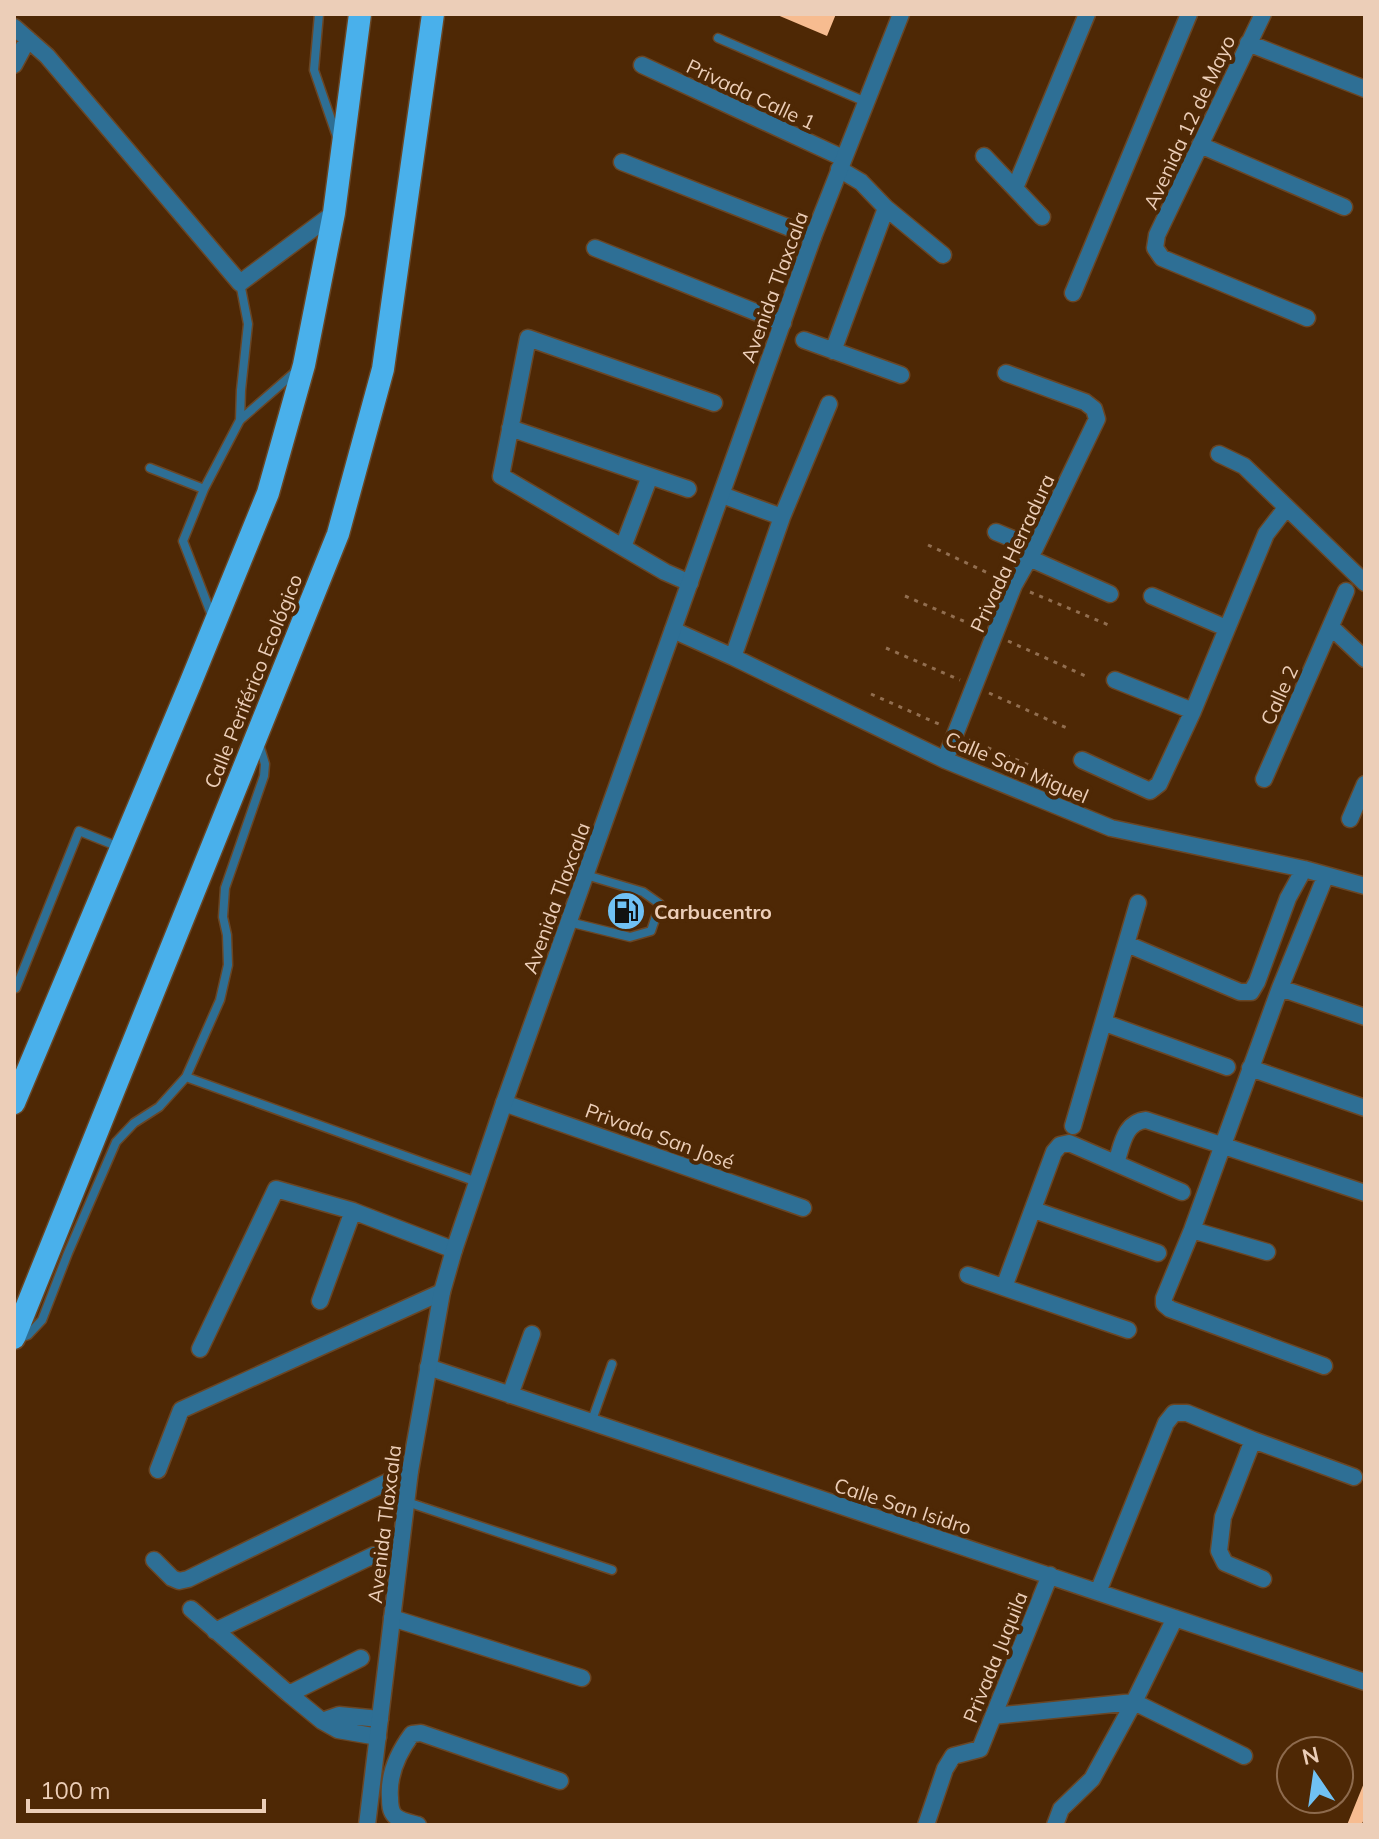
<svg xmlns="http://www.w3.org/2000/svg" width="1379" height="1839" viewBox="0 0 1379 1839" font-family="Mulish,sans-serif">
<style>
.building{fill:#f7bc90}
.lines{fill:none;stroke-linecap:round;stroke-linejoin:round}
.service-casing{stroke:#6a4625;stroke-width:11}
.minor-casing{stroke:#6a4625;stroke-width:19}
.tertiary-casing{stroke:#6a4625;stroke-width:19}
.trunk-casing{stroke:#6a4625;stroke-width:25}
.path{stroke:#916e50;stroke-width:3;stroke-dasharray:4 6;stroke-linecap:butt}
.service{stroke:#2e6f95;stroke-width:8}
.minor{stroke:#2e6f95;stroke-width:16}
.tertiary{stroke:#2e6f95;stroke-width:16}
.trunk{stroke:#49b0eb;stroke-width:22}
.labels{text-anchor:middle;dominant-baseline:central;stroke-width:8;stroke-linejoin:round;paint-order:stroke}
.street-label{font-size:20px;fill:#ecceb8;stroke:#4e2805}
.poi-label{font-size:20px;font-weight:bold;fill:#ecceb8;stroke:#4e2805;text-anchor:start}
</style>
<rect width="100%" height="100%" fill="#4e2805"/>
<path class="building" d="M775 14H836L827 36Z
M620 899 638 904 632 924 614 918Z
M1364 1783 1365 1818 1361 1825H1347Z"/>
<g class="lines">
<g class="service-casing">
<path id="service" d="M319 14 314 70 337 137
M718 38 866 102
M240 283 248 324 241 390 240 420
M150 468 204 489
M212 616 183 541 204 489 240 420 294 373
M569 922 630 937 651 931 660 904 643 892 586 875
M14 987 16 988 79 831 119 847
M186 1077 477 1182
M18 1339 28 1335 42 1320 68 1253 116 1142 134 1123 159 1107 186 1077 220 1000 228 965 227 935 223 917 225 888 264 776 265 764 259 744
M591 1423 612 1364
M407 1502 612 1570"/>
</g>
<g class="minor-casing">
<path id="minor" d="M1263 14 1157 235 1155 248 1162 258 1307 318
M14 27 47 56 240 283 334 213
M1248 43 1365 89
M14 65 28 39
M642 65 843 158
M1200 145 1344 207
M984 156 1042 217
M622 162 813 237
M839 169 861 182 886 208 943 255
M1015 188 1087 14
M595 248 783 323
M1073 293 1189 14
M804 340 901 375
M833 351 886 208
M510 428 688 489
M1219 454 1244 466 1365 583
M722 495 782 517
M996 532 1035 548
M623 547 650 476
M1029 558 1110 594
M690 583 665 572 501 476 528 338 714 403
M1152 596 1226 628
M1331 627 1365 659
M673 630 733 657 945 760 1111 828 1304 869 1365 886
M733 657 782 517 829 404
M1115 680 1193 711
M945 760 1014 585 1035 548 1097 419 1094 409 1085 402 1006 373
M1082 760 1150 791 1159 784 1193 711 1266 534 1286 508
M1264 779 1346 591
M1350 819 1365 784
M1127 944 1240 992H1251L1257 982 1288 898 1304 869
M1280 988 1365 1017
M1105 1023 1227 1067
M1250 1068 1365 1108
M504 1103 803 1208
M1073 1126 1138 903
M1116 1163C1122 1146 1124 1122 1146 1120L1365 1193
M1034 1210 1158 1253
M1192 1230 1267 1252
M968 1275 1128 1330
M1004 1287 1054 1152 1060 1145 1069 1143 1182 1192
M320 1301 353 1211
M200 1349 276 1189 353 1211 454 1250
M1324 1366 1170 1309 1164 1304V1298L1192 1230 1280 988 1326 875
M428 1367 1365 1682
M510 1395 532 1334
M1253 1440 1354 1477
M158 1470 181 1410 442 1292
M154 1560 172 1578 179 1581 188 1579 410 1471
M1098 1592 1166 1423 1174 1413H1187L1253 1440 1223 1517 1219 1551 1225 1563 1263 1579
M191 1609 289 1694 322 1721 338 1730 378 1737
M392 1618 582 1678
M215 1631 374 1555
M289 1694 361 1658
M993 1716 1134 1702 1244 1756
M322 1721 339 1715 380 1719
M418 1825C411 1823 400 1821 395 1816 390 1811 390 1804 390 1798 388 1774 398 1753 412 1734L421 1733 560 1781
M926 1825 945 1769 953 1756 980 1749 1050 1575
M1055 1825 1061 1809 1092 1779 1134 1702 1175 1618"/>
</g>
<g class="tertiary-casing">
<path id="tertiary" d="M367 1825 410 1471 442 1292 454 1250 504 1103 813 237 901 14"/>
</g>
<g class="trunk-casing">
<path id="trunk" d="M14 1103 190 684 268 493 304 365 334 213 360 14
M14 1338 338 534 383 369 433 14"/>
</g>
<path class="path" d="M928 545 1001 579
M1030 592 1111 626
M905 596 982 629
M1008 641 1090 678
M886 648 960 680
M989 693 1069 729
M871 694 941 725
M969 740 1058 777"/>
<use href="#service" class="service"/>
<use href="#minor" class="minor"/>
<use href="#tertiary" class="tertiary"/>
<use href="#trunk" class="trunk"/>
</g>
<defs>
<g id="fuel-disc" transform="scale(2)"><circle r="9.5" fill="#70c1f4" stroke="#4e2805"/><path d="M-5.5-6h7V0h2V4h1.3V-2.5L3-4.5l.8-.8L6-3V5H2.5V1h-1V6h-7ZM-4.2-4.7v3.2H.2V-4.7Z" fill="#111"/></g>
</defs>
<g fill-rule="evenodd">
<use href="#fuel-disc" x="626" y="911"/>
</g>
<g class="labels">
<g class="street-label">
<text transform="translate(751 94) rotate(25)">Privada Calle 1</text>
<text transform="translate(1189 122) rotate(-65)">Avenida 12 de Mayo</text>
<text transform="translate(774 287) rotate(-70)">Avenida Tlaxcala</text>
<text transform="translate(1012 553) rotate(-65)">Privada Herradura</text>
<text transform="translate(253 681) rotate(-68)">Calle Periférico Ecológico</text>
<text transform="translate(1279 695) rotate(-66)">Calle 2</text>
<text transform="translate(1017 767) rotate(23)">Calle San Miguel</text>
<text transform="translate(556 898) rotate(-70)">Avenida Tlaxcala</text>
<text transform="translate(660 1136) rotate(20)">Privada San José</text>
<text transform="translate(903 1506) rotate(18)">Calle San Isidro</text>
<text transform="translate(384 1524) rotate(-83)">Avenida Tlaxcala</text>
<text transform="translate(995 1657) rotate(-68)">Privada Juquila</text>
</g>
<g class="poi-label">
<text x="654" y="911">Carbucentro</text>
</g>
</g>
<rect width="1379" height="1839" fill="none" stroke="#ecceb8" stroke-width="32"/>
<g transform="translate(1315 1775) rotate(347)"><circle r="38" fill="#4e2805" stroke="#8d6a4d" stroke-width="2"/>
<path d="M0-6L14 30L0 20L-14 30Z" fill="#70c1f4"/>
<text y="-12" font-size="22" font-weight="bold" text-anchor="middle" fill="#ecceb8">N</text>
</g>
<path d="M28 1799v12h236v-12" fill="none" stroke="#ecceb8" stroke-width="4"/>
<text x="40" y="1799" font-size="24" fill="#ecceb8" stroke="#4e2805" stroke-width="6" paint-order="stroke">100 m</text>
</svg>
